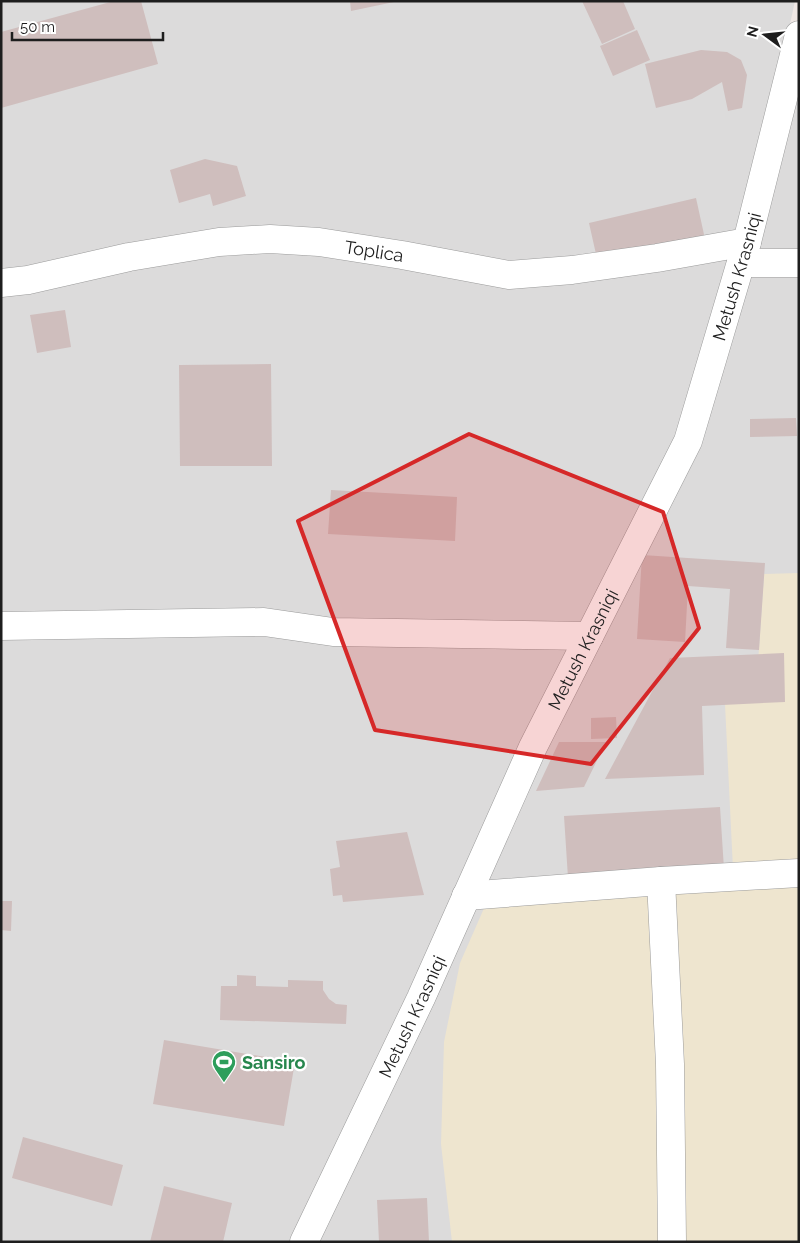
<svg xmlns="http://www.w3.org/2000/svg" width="800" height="1243" viewBox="0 0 800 1243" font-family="Raleway,sans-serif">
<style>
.residential{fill:#dcdbdb}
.farmland{fill:#eee5cf}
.building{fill:#cfbebd}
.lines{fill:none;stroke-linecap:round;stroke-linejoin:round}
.minor-casing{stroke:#9b9b9b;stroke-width:29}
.minor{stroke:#fff;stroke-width:28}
.marked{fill:#d62828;fill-opacity:0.2;stroke:#d62828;stroke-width:4;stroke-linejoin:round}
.labels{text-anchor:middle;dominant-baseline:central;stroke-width:4.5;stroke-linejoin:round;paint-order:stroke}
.street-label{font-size:18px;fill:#1e1e1e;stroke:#fff}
.leisure-label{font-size:18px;font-weight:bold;fill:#27864d;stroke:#fff;text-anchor:start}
</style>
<rect width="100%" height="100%" fill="#efe7e4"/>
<path class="residential" d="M1 1H795L775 93 680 433 294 1242H1Z
M799 75V1242H314L541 752 696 444Z"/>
<path class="farmland" d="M799 573V1242H452L441 1144 444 1042 460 963 485 906 734 890 723 663H758L764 574Z"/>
<path class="building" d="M114 1H141L158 64 1 108V32Z
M350 1H393L394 2 351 11Z
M582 1H623L635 29 602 44Z
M637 30 650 60 613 76 600 46Z
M701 50 727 52 741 60 747 75 742 108 728 111 722 82 692 99 656 108 645 64Z
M205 159 237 166 246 196 213 206 210 194 179 203 170 170Z
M696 198 705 239 598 263 589 223Z
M65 310 71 347 37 353 30 315Z
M271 364 272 466H180L179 365Z
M796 418 797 436 750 437V419Z
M331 490 457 497 455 541 328 534Z
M642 555 765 563 759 650 726 648 730 589 688 586 685 642 637 639Z
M784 653 785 702 702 706 704 775 605 779 670 658Z
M616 717 617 738 591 739V718Z
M559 742H606L584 787 536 791Z
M720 807 724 869 568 878 564 816Z
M407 832 424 895 343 902 342 895 333 896 330 869 340 867 336 841Z
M1 901H12L11 931 1 930Z
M237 975 256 976V986L288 987V980L323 981V990L329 999 336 1004 347 1005 346 1024 220 1020 221 986H237Z
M164 1040 295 1062 284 1126 153 1104Z
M23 1137 123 1165 112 1206 12 1178Z
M164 1186 232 1203 223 1242H150Z
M427 1198 429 1242H379L377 1200Z"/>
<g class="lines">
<g class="minor-casing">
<g id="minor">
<path d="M741 263H799"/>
<path id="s1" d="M1 283 28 280 129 257 219 242 270 239 319 242 402 255 509 275 572 270 657 258 747 242"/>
<path d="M1 626 264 622 333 632 589 636"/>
<path d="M661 881 670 1064 672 1242"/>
<path d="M466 896 661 881 799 873"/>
<path id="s2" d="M304 1242 421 998 533 747 688 441 747 242 799 35"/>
</g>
</g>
<use href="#minor" class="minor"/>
</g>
<path class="marked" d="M469 434 663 512 699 628 591 764 375 730 298 521Z"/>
<defs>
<g id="stadium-pin" transform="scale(1.25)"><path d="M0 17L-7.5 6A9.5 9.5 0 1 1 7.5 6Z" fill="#2e9e5b" stroke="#fff"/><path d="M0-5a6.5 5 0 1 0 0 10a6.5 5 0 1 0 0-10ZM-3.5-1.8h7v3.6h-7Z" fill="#fff"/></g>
</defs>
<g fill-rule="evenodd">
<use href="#stadium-pin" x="224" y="1062"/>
</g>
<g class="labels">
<g class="street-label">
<text stroke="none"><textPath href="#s1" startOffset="378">Toplica</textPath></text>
<text stroke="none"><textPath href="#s2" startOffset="1060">Metush Krasniqi</textPath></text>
<text stroke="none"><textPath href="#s2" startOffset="655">Metush Krasniqi</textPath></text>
<text stroke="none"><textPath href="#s2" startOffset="250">Metush Krasniqi</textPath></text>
</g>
<g class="leisure-label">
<text x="242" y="1062">Sansiro</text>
</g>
</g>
<rect width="800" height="1243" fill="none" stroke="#1e1e1e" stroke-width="5"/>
<g transform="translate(765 35) rotate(285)" stroke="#ffffff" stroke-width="4" paint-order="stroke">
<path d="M0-4L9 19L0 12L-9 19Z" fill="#1e1e1e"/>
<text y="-8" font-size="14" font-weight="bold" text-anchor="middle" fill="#1e1e1e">N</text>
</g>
<path d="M12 32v8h151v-8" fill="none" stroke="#1e1e1e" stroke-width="2.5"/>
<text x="20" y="32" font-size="15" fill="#1e1e1e" stroke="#ffffff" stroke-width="4" paint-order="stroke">50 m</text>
</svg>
